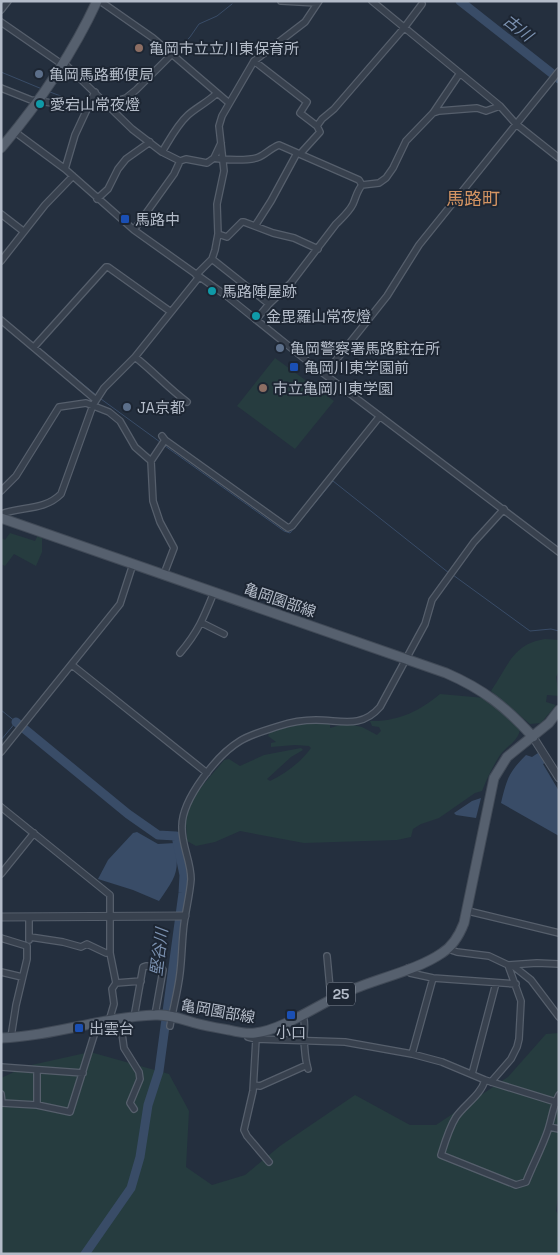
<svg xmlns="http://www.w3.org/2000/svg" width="560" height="1255" viewBox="0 0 560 1255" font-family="'Space Grotesk','Noto Sans JP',sans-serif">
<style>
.green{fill:#263c3f}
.water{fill:#394c67}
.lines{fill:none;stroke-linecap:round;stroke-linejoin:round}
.stream{stroke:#394c67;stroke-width:1}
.river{stroke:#394c67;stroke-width:9}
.minor-casing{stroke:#565f6c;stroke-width:8}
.tertiary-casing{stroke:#565f6c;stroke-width:9}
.primary-casing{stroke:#414a57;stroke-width:11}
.minor{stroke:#38414e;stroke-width:5.5}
.tertiary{stroke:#38414e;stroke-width:7}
.primary{stroke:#56606e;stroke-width:9}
.education-dot{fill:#8d6e63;stroke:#1d2633;stroke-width:2}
.service-dot{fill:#5c6f8a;stroke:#1d2633;stroke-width:2}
.culture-dot{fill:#0f9aa8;stroke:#1d2633;stroke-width:2}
.transit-dot{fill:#1a4fb4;stroke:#1d2633;stroke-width:2}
.labels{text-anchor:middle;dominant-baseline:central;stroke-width:4;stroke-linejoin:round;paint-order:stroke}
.shield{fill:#1d2633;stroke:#878f9c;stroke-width:1}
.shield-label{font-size:14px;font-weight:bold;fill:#b4bcc9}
.poi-label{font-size:15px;fill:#b4bcc9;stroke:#1d2633;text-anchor:start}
.street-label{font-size:15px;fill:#b4bcc9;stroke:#1d2633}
.water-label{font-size:16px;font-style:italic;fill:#7c92b1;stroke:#1d2633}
.quarter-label{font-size:18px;fill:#d59563;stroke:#1d2633}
</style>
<rect width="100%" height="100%" fill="#242f3e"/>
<path class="green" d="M275 358 334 401 295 449 237 406Z
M10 533 35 541 38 535 42 536V552L36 566 14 554 5 566 1 564V538L5 540Z
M545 639 559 640V671L556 677 559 696 547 695 546 702 556 705 541 723 530 724 491 691C508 667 512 644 545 639Z
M440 694 485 698 514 722 520 730C518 741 507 746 500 755 493 766 487 778 482 791L475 793 439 818 421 824 413 829 411 837 397 840 304 843 240 831 215 842 196 846 187 841C187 831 184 819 188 809 193 794 213 774 224 760L229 759 240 766 264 755 301 748 303 750 291 757 267 779 270 781C286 773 300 763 311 748L309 746 295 745 271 747V743L276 742 268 736 270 732C289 727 309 721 330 723V728L344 724 353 725 362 727 377 735 381 731 379 727 372 726 370 721C397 722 420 711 440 694Z
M559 1033V1189L556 1211 559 1216V1254H1V1078L27 1066 90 1052 169 1074 189 1111 186 1167 212 1185 245 1175 280 1146 355 1095 410 1125H436L508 1077 546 1034Z"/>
<path class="water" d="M538 753 545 763 543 764 559 791V836L501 803C507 779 508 773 526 755L532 757Z
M481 798 476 818 456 815 454 813 472 801Z
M137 832 158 844 175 843C180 873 175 878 159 901L133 890 98 879 108 860 133 833Z"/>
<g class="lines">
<path class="stream" d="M175 53 190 37 199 24 217 16 232 4
M1 72 42 89
M50 92 74 101
M1 316 34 344
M43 351 96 395
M101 399 160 442
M165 446 284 531 290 533 333 481 449 573
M453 575 530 631 551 629 559 631
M1 710 16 722 1 740"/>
<path class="river" d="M460 1 559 79
M16 722 128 814 158 835 176 836 184 875 183 893 159 1071 148 1105 140 1157 131 1188 85 1254"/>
<g class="minor-casing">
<path id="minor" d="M100 1 153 38 229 103
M281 1 317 3
M372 1 500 106
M1 10 8 1
M1 22 63 65
M254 61 307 102 300 113 317 126 320 132 300 154
M64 63 132 129 162 152 180 161 186 159 207 163 214 158 221 143
M1 88 31 100 67 105 74 103 110 107
M106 104 126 98 136 90 172 54
M433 113 439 111 477 108 486 111 500 106 516 124 559 158
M317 126 322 119 334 109 404 28 422 4
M15 132 65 169 134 230 228 297 311 364 559 552
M162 152C170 139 177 125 188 115 197 107 208 102 217 93
M214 158C223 160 251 161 259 157 266 154 271 148 279 145L359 180 362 185 379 183 386 178 393 168 406 141 433 113 460 73
M65 169 75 135 95 92
M97 199 108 189 118 169 126 159 150 142
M1 214 23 231
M255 226 271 201 297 153
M134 230 174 174 180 161
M218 234 227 237 242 222H244L273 233 294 238 318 249
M212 259 269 304
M1 261 45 205 73 176
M196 275 212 259 215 250 218 234 217 204 224 171 219 126 222 116 254 61 305 22 319 1
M1 320 96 400
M256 320 269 304 291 283 336 224C342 218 349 212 353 204 356 197 357 191 362 185
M34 347 106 267H108L171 312
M135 357C153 371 168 388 187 402
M325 374 387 296 419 245 559 71
M165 440 288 528 292 526 380 416
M151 461 165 440 162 436
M1 491 16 476 59 407 86 403 109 412 120 421 135 447 151 461 153 501 160 522 174 548 164 574
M1 514C22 506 44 511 61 494L93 405 104 388 135 357 199 277
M202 623 224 634
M180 653C198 632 204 617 214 592
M72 665 207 773
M1 752 120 604 133 564
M1 807 110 895V953L116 983 112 989 114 1004 109 1021
M1 874 34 833
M468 911 559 933
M30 937 63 942 81 947 87 944 106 953H110
M1 938 27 946V959L16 1005 11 1037
M29 940V918
M448 949 457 952 489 956 508 965 537 963 559 964
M327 956 331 999
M512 965 531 980 559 1017
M408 968 410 973 433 978 516 984
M1 972 22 977
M116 983 141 981
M302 1014C307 1023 303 1031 304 1041 305 1051 305 1060 308 1069
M136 1017 135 1012 143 967 146 966 161 967 163 970 155 1015
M120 1019 124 1048 139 1072 140 1079 130 1103 134 1109
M170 1026C173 1008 178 991 180 973 182 957 182 940 184 924 186 909 190 894 191 879 191 861 181 844 182 826 182 799 217 755 240 741 251 734 267 730 279 726 291 722 304 720 316 720 341 720 361 729 380 707L425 624 432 600 474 542 504 509
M249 1033 248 1037 256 1039 345 1042 412 1054 442 1062 485 1080 559 1103
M256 1039 253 1091 244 1130 247 1136 269 1162
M412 1054 433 978
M1 1067 83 1073
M37 1070V1105
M472 1074 496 983
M485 1080C481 1095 464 1105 456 1117 449 1128 445 1142 441 1155L516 1185 526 1182C533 1164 542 1148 548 1130 552 1118 553 1106 559 1095
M491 1082 511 1059 517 1047 519 1039 521 1001 508 965
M254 1085 260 1086 307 1065
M1 1094 2 1103 37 1105 70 1112 96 1029 97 1023
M549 1127 559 1129"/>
</g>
<g class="tertiary-casing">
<path id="tertiary" d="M533 737 559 778
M1 917 185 916"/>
</g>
<g class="primary-casing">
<path id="primary" d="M1 148C39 103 72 55 97 1
M1 518 446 673C483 689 506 707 533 737
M1 1038C53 1036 103 1017 155 1015 168 1014 182 1019 195 1023 206 1026 218 1028 229 1030 237 1032 246 1034 255 1033 282 1030 318 1005 344 993 374 979 416 971 442 953 453 946 459 936 464 923L494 778 507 757 549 723 559 710"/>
</g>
<use href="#minor" class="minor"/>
<use href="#tertiary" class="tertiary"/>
<use href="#primary" class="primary"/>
</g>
<g class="education-dot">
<circle cx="139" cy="48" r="5"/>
<circle cx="263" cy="388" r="5"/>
</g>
<g class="service-dot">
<circle cx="39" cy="74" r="5"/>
<circle cx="280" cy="348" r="5"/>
<circle cx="127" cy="407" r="5"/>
</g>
<g class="culture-dot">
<circle cx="40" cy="104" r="5"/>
<circle cx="212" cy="291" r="5"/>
<circle cx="256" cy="316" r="5"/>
</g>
<g class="transit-dot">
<rect x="120" y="214" width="10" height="10" rx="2.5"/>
<rect x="289" y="362" width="10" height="10" rx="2.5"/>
<rect x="286" y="1010" width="10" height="10" rx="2.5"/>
<rect x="74" y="1023" width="10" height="10" rx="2.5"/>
</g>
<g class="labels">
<rect class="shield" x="327" y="982.5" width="28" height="23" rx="4"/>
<g class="shield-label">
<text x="341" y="994">25</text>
</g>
<g class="poi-label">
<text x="149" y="48">亀岡市立立川東保育所</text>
<text x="49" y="74">亀岡馬路郵便局</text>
<text x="50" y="104">愛宕山常夜燈</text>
<text x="135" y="219">馬路中</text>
<text x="222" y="291">馬路陣屋跡</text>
<text x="266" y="316">金毘羅山常夜燈</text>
<text x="290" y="348">亀岡警察署馬路駐在所</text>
<text x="304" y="367">亀岡川東学園前</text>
<text x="273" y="388">市立亀岡川東学園</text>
<text x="137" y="407">JA京都</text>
<text x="89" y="1028">出雲台</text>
<text x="291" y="1032" text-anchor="middle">小口</text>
</g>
<g class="street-label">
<text transform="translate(280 600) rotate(19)">亀岡園部線</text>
<text transform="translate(218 1011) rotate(10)">亀岡園部線</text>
</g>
<g class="water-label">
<text transform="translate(518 28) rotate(38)">古川</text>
<text transform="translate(159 952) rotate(-83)">堅谷川</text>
</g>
<g class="quarter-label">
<text x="473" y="198">馬路町</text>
</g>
</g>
<rect width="560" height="1255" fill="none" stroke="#b4bcc9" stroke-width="5"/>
</svg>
